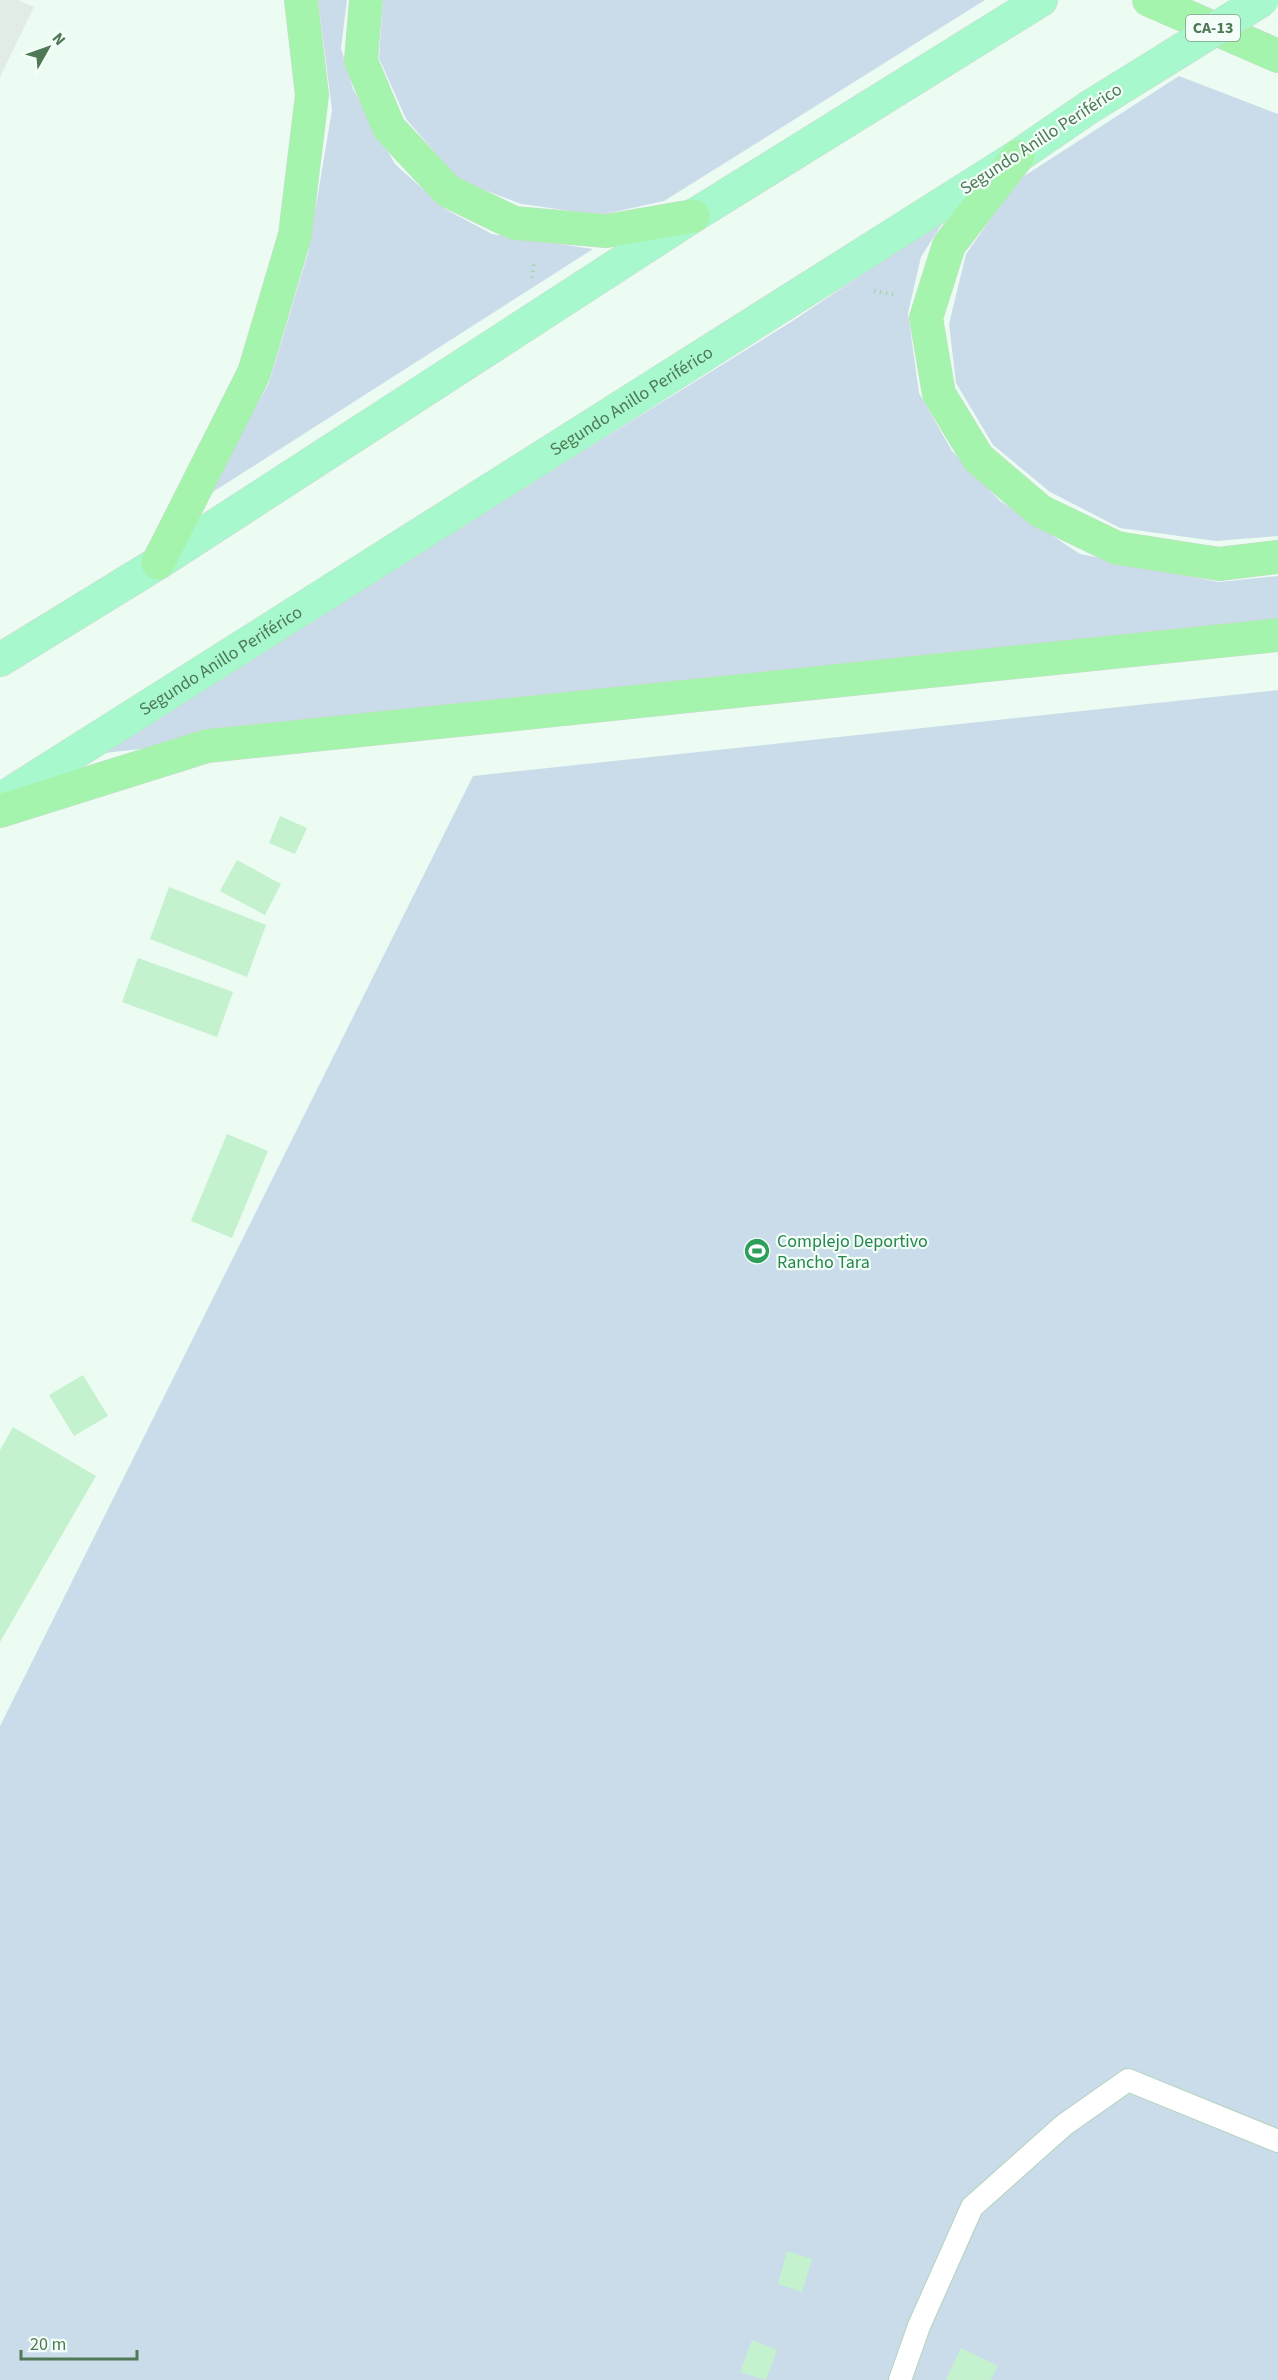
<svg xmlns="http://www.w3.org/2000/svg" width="1278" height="2380" viewBox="0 0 1278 2380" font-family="'Source Sans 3',sans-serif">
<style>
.industrial{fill:#e1ece4}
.green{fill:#cadcea}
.building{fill:#c4f1ce}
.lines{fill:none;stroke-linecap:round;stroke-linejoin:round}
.lane-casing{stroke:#b3d2bc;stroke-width:24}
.primary-casing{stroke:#cdd9d0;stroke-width:34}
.highway-casing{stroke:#cdd9d0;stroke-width:34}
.path{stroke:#a6d7b1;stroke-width:4;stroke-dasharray:1.5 4.5;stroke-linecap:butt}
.lane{stroke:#fff;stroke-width:22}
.primary{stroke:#a7f8cc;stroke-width:33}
.highway{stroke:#a5f4ad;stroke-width:33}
.primary-bridge-casing{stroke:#cdd9d0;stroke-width:34;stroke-linecap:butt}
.primary-bridge{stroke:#a7f8cc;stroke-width:33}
.labels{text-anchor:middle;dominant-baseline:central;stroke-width:4.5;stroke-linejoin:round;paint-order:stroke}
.shield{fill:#f3fef8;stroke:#80a087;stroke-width:1.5}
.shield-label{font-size:16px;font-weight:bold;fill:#4e7856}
.street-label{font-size:18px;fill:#4e7856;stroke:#f3fef8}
.leisure-label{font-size:18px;fill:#27864d;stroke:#f3fef8;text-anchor:start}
</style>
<rect width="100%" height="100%" fill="#ecfcf3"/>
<path class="industrial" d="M0 0H18L34 7 0 77Z"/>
<path class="green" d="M318 0H347L341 48 353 89 395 164 445 209 492 234 593 249 205 497 269 383 308 253 332 110Z
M383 0H985L664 201 600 215 521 204 459 180 406 119 379 58Z
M1179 76 1278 114V536L1216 541 1120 528 1050 492 993 445 956 383 949 324 966 254 1018 180Z
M945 219 921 257 908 313 919 393 952 451 1000 501 1080 554 1218 582 1278 576V619L96 754 794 320Z
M1278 690V2380H0V1726L473 776Z"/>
<path class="building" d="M280 816 307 828 295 854 269 843Z
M237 860 281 884 265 915 220 891Z
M169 887 266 925 247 977 150 939Z
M138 958 233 992 217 1037 122 1002Z
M227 1134 268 1151 232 1238 191 1221Z
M83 1375 108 1416 74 1436 49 1395Z
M13 1427 96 1476 0 1642V1450Z
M787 2251 812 2259 802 2292 778 2284Z
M752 2340 777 2350 766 2380 740 2372Z
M961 2348 998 2366 991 2380H946Z"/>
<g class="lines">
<g class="lane-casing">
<path id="lane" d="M900 2380 919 2326 972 2207 1064 2125 1128 2080 1278 2141"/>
</g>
<g class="primary-casing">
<g id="primary">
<path d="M0 660 158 563 693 216 1041 0"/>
<path id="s1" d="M0 800 1018 156 1088 108"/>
</g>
</g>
<g class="highway-casing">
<path id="highway" d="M366 0 361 61 389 128 448 191 514 223 606 231 693 216
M1149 0 1278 56
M1018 156 949 245 926 318 939 394 978 458 1040 511 1117 548 1219 564 1278 557
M158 563 254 373 295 235 312 95 301 0
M0 811 207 746 1278 635"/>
</g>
<path class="path" d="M532 278 534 262
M874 291 896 295"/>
<use href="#lane" class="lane"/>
<use href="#primary" class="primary"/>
<use href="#highway" class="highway"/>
<g class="primary-bridge-casing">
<path id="primary-bridge" d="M1088 108 1262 0"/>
</g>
<use href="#primary-bridge" class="primary-bridge"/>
</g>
<defs>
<g id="stadium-disc" transform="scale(1.35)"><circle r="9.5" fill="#2e9e5b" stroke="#f3fef8"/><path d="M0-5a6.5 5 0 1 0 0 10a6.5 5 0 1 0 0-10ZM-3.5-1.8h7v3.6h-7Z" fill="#fff"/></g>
</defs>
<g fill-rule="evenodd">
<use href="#stadium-disc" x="757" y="1251"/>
</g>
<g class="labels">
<rect class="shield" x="1186" y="15" width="54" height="26" rx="4.5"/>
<g class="shield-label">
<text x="1213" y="28">CA-13</text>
</g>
<g class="street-label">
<text transform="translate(1041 139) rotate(-33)">Segundo Anillo Periférico</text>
<text stroke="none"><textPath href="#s1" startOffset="747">Segundo Anillo Periférico</textPath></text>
<text stroke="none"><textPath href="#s1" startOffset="261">Segundo Anillo Periférico</textPath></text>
</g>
<g class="leisure-label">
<text x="777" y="1241">Complejo Deportivo<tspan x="777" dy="21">Rancho Tara</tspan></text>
</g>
</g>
<g transform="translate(48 48) rotate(50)" stroke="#f3fef8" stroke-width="4.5" paint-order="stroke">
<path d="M0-4.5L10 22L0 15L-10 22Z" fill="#4e7856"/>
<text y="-9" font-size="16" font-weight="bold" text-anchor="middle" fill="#4e7856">N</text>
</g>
<path d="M21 2350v9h116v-9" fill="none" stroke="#4e7856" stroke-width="3"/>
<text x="30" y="2350" font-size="18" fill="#4e7856" stroke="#f3fef8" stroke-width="4.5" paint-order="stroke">20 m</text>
</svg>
